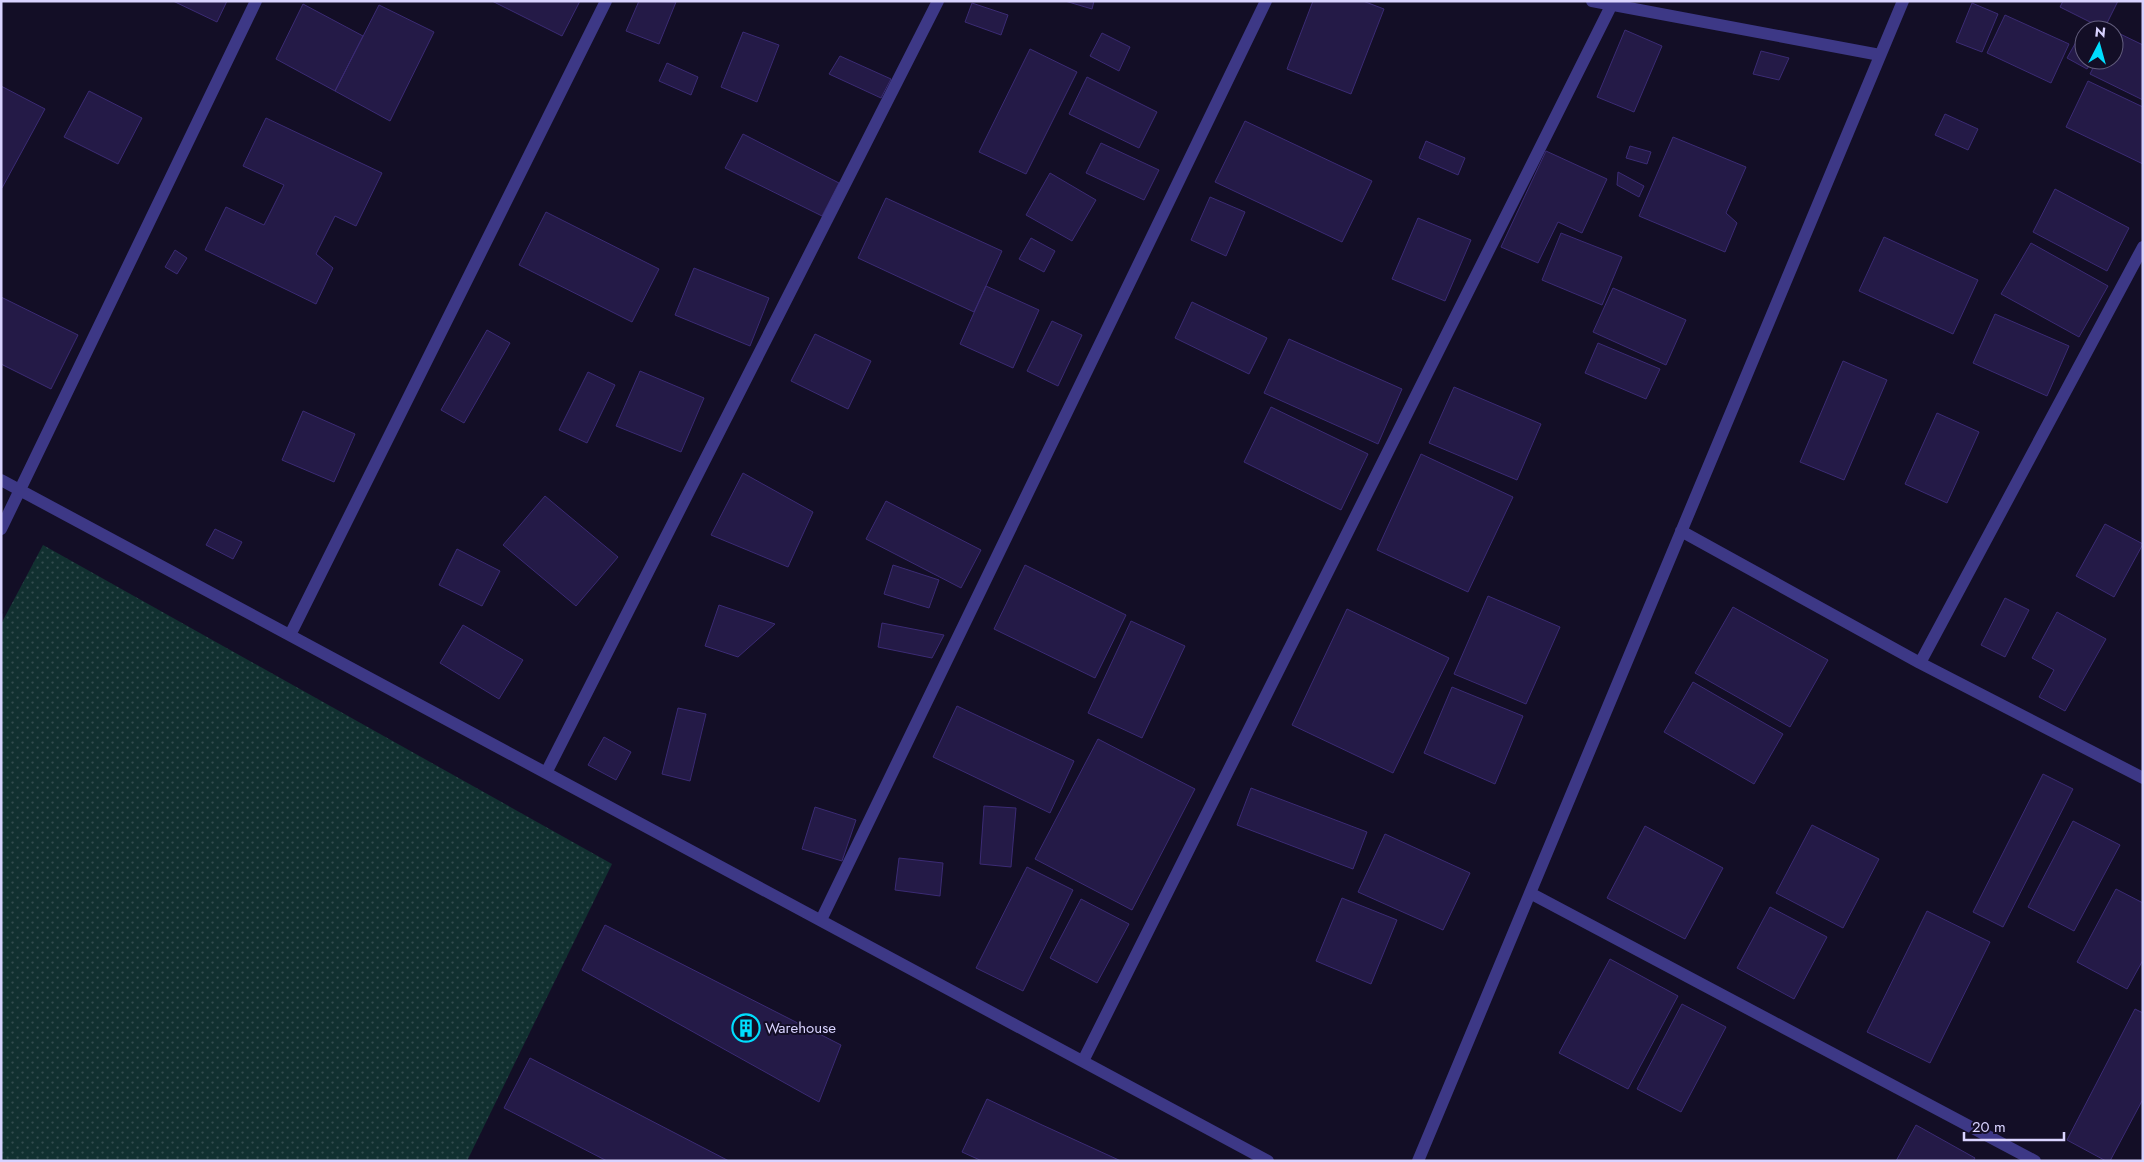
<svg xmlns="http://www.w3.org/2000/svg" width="2144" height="1162" viewBox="0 0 2144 1162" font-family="Jost,sans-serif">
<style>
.green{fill:url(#green-dots)}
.building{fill:#241a47;stroke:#3b2b74}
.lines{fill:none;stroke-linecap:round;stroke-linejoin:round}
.minor{stroke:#3d3886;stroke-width:12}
.labels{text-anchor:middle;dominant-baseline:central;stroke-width:4;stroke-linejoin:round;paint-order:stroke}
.poi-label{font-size:15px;fill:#d9d3ff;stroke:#130e26;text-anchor:start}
</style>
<defs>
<pattern id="green-dots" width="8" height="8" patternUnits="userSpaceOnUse" patternTransform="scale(1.25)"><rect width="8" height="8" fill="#113030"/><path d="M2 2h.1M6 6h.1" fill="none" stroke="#334d4f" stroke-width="1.8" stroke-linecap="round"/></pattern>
</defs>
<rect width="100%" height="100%" fill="#130e26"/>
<path class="green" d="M43 545 612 864 467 1161H1V624Z"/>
<path class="building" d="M173 1H227L217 22Z
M492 1H580L562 36Z
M639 1 676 2 659 44 626 31Z
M1065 1H1094L1092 9Z
M1313 1H1363L1384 9 1351 94 1287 69Z
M2063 1H2118L2104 29 2060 7Z
M972 3 1008 15 1001 35 965 22Z
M1972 3 1998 14 1982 52 1956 42Z
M303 4 363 36 335 91 276 59Z
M379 5 434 32 390 121 335 91Z
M2005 15 2069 44 2051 83 1987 53Z
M2085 26 2093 30H2084V60H2093L2087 69 2067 58Z
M1625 30 1662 46 1634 112 1597 97Z
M2114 31 2143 45V100L2090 74 2097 60H2114Z
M743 32 779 45 757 102 721 87Z
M1102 33 1130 47 1119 71 1090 56Z
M1030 49 1077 72 1026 174 979 152Z
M1761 51 1789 58 1779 80 1753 74Z
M840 56 891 79 881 98 829 74Z
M667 63 698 77 691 95 659 81Z
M1087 77 1157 112 1139 148 1069 114Z
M2088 81 2143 107V164L2066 127Z
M1 86 45 109 2 188H1Z
M89 91 142 118 118 164 64 137Z
M1945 114 1978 129 1968 150 1935 135Z
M266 118 382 173 356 226 335 216 316 254 333 268 316 304 205 250 226 207 264 225 284 185 243 166Z
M1245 121 1372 181 1342 242 1215 182Z
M743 134 839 183 822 216 725 168Z
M1673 137 1746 167 1726 213 1737 223 1725 252 1639 216Z
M1426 141 1465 158 1458 175 1419 158Z
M1101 143 1159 170 1144 200 1086 173Z
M1630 146 1651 152 1647 164 1626 158Z
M1546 151 1607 179 1582 233 1558 222 1538 263 1501 247Z
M1618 172 1644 186 1639 197 1617 185Z
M1050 173 1096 200 1072 241 1026 215Z
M2055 189 2129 228 2107 271 2033 232Z
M1210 197 1245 212 1226 256 1191 240Z
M886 198 1002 251 974 312 858 258Z
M546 212 659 269 632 322 519 265Z
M1418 218 1471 240 1445 301 1392 279Z
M1561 233 1622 257 1602 305 1542 280Z
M1884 237 1978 280 1953 334 1859 291Z
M1031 238 1055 251 1044 272 1019 259Z
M2031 243 2108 286 2079 337 2001 294Z
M175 250 187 258 177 274 165 267Z
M694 268 769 298 750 346 675 315Z
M986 286 1039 310 1013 368 960 344Z
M1613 288 1686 320 1666 365 1593 332Z
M1 297 78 335 51 389 1 364Z
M1192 302 1267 338 1249 374 1175 338Z
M1995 314 2069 346 2047 396 1973 363Z
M1052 321 1082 335 1058 386 1027 371Z
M487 330 510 343 464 423 441 410Z
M815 334 871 361 848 409 791 381Z
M1289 339 1402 389 1378 444 1264 393Z
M1598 343 1660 369 1646 399 1585 373Z
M1843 361 1887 380 1844 480 1800 462Z
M640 371 704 398 681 452 616 426Z
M588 372 615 385 587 443 559 430Z
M1454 387 1541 424 1517 480 1429 443Z
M1271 407 1368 454 1341 510 1244 462Z
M303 411 355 434 334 482 282 460Z
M1937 413 1979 432 1947 503 1905 484Z
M1421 454 1513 497 1468 592 1377 550Z
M743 473 813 512 788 567 711 535Z
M545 496 618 557 576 606 503 545Z
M886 501 981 550 961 588 866 539Z
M2105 524 2143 544 2114 597 2076 576Z
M215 529 242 542 233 559 206 545Z
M457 549 500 571 482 606 439 585Z
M893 565 939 580 929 608 884 594Z
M1025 565 1126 615 1095 678 994 629Z
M1488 596 1560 627 1526 704 1454 674Z
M2005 598 2029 610 2005 657 1981 645Z
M719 605 775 624 738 657 705 646Z
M1733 607 1828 660 1790 727 1695 673Z
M1347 609 1449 658 1393 773 1292 725Z
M2057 612 2106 639 2065 711 2039 697 2054 670 2032 658Z
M1131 621 1185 646 1142 738 1088 713Z
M882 623 944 635 932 658 878 647Z
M463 625 523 660 499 699 440 663Z
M1693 682 1783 734 1754 784 1664 732Z
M1452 687 1523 716 1495 784 1424 753Z
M957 706 1074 761 1050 813 933 757Z
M678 708 706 714 690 781 662 774Z
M604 737 631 752 616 780 588 765Z
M1098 739 1195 789 1132 910 1035 859Z
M2043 774 2073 789 2003 927 1973 912Z
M1251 788 1367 832 1353 869 1237 825Z
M984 806 1016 808 1011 867 980 864Z
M815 807 856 820 842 861 802 849Z
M2073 821 2120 845 2074 931 2028 907Z
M1812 825 1879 859 1843 928 1776 893Z
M1645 826 1723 868 1685 939 1607 898Z
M1385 834 1470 873 1443 930 1358 892Z
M899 858 943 863 940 896 895 890Z
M1027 867 1073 890 1023 991 976 968Z
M2116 889 2143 903V960L2127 989 2077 962Z
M1342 898 1397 920 1371 984 1316 961Z
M1081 899 1129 924 1097 983 1050 958Z
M1770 907 1827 937 1794 999 1737 968Z
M1927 911 1990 942 1930 1063 1867 1032Z
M605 925 841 1045 819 1102 582 970Z
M1610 959 1678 996 1628 1089 1559 1053Z
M1682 1004 1726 1027 1681 1112 1637 1089Z
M2135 1009 2143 1013V1099L2110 1161H2106L2067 1140Z
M530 1058 729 1161H607L504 1108Z
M987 1099 1040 1124 1121 1161H982L962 1152Z
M1916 1125 1975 1158 1973 1161H1896Z"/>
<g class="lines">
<path class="minor" d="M1592 1 1880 55
M1 480 1268 1161
M1 529 256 1
M1681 531 1920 663 2143 778
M290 635 606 1
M1920 663 2143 247
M546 773 938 1
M1530 893 2035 1161
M821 920 1266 1
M1083 1061 1612 4
M1418 1161 1903 1"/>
</g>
<defs>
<g id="building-ring" transform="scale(1.4375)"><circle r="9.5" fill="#130e26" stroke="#00defe" stroke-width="1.5"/><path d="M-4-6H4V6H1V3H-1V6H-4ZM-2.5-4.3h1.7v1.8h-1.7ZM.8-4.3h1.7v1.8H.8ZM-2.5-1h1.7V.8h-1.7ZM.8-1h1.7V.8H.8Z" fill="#00defe"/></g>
</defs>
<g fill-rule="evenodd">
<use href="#building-ring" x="746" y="1028"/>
</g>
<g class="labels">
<g class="poi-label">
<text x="765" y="1028">Warehouse</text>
</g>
</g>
<rect width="2144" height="1162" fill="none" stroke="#d9d3ff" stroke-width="5"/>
<g transform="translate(2099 45) rotate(6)"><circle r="24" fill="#130e26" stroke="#625d7d"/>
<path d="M0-4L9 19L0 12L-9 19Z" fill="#00defe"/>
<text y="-8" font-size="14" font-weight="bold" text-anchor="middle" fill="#d9d3ff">N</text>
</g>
<path d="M1964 1132v8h100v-8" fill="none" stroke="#d9d3ff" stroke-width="2.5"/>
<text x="1972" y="1132" font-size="15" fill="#d9d3ff" stroke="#130e26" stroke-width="4" paint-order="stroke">20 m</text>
</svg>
